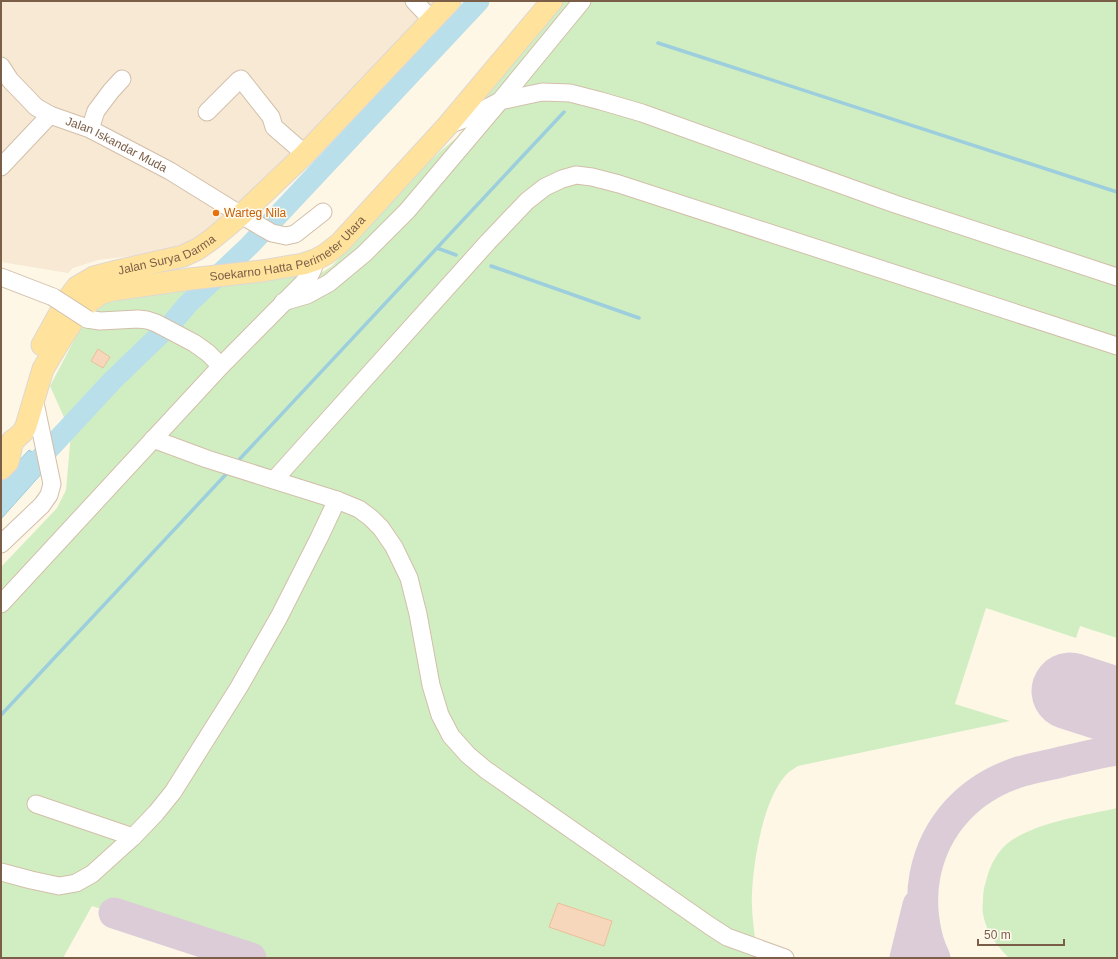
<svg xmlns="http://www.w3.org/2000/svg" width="1118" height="959" viewBox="0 0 1118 959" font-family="Arial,sans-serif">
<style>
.residential{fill:#f7e9d3}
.green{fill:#d1eec2}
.water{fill:#b8dfea;stroke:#9dcedd}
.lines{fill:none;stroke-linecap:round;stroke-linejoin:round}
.stream{stroke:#9dcedd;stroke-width:3.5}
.river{stroke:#b8dfea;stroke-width:21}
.taxiway{stroke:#dcccd8;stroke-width:31}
.runway{stroke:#dcccd8;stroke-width:77}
.building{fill:#f6d7bb;stroke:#ebbf99}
.minor-casing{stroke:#d2bfaa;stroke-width:19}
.major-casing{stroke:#dfd8d3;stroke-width:23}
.minor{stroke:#fff;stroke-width:17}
.major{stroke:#ffe29c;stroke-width:21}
.minor-bridge-casing{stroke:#d2bfaa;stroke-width:19;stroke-linecap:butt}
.minor-bridge{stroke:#fff;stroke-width:17}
.food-dot{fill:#e8710a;stroke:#fffaee;stroke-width:1.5}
.labels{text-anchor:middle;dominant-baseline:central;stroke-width:3;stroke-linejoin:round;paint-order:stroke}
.street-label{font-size:12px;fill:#7b5e47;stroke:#fffaee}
.food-label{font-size:12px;fill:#c56008;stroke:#fffaee;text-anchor:start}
</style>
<rect width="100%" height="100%" fill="#fef7e6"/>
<path class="residential" d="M1 1H435L215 234 149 254 98 260 73 268 68 273 1 262Z"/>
<path class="green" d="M564 1H1117V638L1080 626 1076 638 986 608 955 704 1010 721 798 766C794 769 789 771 786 775 763 800 754 859 752 892 751 910 754 929 756 947L785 958H251L92 906 63 958H1V567L57 508 66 490 71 433 50 386 89 312 100 297 302 272 311 280 332 266C353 244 374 221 394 198 419 172 443 145 474 126L468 110Z
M1117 808V958H1009C997 946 986 932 983 914 982 909 983 904 983 899 983 893 984 887 986 881 990 865 998 849 1012 840 1042 821 1083 816 1117 808Z"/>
<path class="water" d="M29 450 41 457 43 472 1 519V480Z"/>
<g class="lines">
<path class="stream" d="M658 43 1117 192
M437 248 456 255
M491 266 639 318
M236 463 564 112
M1 715 230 470"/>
<path class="river" d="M34 465 112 381 172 323 188 304 249 246 479 1"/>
<path class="taxiway" d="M114 913 251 958
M905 958 918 905
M935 958C923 934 920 901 925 875 935 825 969 789 1016 773 1030 768 1046 766 1061 762 1079 758 1098 753 1117 750"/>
<path class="runway" d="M1070 691 1117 706"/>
</g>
<path class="building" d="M98 349 110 357 103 368 91 361Z
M558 903 612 921 604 946 549 927Z"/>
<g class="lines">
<g class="minor-casing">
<g id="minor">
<path d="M414 1 432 20"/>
<path id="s1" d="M1 66 10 80 36 107 50 115 90 129 170 171 241 215 272 233 286 236 295 234 323 212"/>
<path d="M207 112 239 80 241 79 271 117 274 127 305 154"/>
<path d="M448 125 470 117 500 101 582 1"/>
<path d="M90 129 96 111 111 91 122 79"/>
<path d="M1 167 50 115"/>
<path d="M1 277 53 297"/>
<path d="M283 302 307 295 329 283 364 254 407 211 500 101 542 92 570 93 601 101 642 113 895 204 1117 277"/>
<path d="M87 319 100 321 138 319 147 320 156 323 194 343 208 353 221 366"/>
<path d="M153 439 207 459 337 500 359 509 371 518 381 528 394 547 409 578 418 614 431 685 440 715 451 736 468 755 486 770 710 926 727 937 785 958"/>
<path d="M274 480 488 242 527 201 545 187 562 179 576 175 592 177 619 184 1117 346"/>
<path d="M1 544 42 505 49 495 52 484 34 398"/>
<path d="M1 604 221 366 309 277 313 269 315 260"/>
<path d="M36 804 133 837"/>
<path d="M1 872 31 880 59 886 76 883 92 874 133 837 156 813 173 792 239 687 279 617 319 538 337 500"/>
</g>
</g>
<g class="major-casing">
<g id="major">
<path id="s2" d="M42 345 67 300 77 287 94 277 117 271 183 256 198 249 212 239 241 215 305 154 450 1"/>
<path id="s3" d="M1 452 23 432 26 426 43 369 55 349 78 313 90 301 102 293 113 290 190 279 262 271 303 264 315 260 326 254 340 243 448 125 552 1"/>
<path d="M1 469 8 462 13 440"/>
</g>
</g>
<use href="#minor" class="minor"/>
<use href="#major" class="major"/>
<g class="minor-bridge-casing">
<path id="minor-bridge" d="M53 297 87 319"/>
</g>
<use href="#minor-bridge" class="minor-bridge"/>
</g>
<circle class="food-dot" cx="216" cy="213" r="4"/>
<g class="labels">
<g class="street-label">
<text stroke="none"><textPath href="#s1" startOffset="143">Jalan Iskandar Muda</textPath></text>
<text stroke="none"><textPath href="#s3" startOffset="388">Soekarno Hatta Perimeter Utara</textPath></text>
<text stroke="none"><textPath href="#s2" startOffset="164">Jalan Surya Darma</textPath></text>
</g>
<g class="food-label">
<text x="224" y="213">Warteg Nila</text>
</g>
</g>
<rect width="1118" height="959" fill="none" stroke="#7b5e47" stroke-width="4"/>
<path d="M978 939v6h86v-6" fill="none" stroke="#7b5e47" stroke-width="2"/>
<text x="984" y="939" font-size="12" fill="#7b5e47" stroke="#fffaee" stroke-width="3" paint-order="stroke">50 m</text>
</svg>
